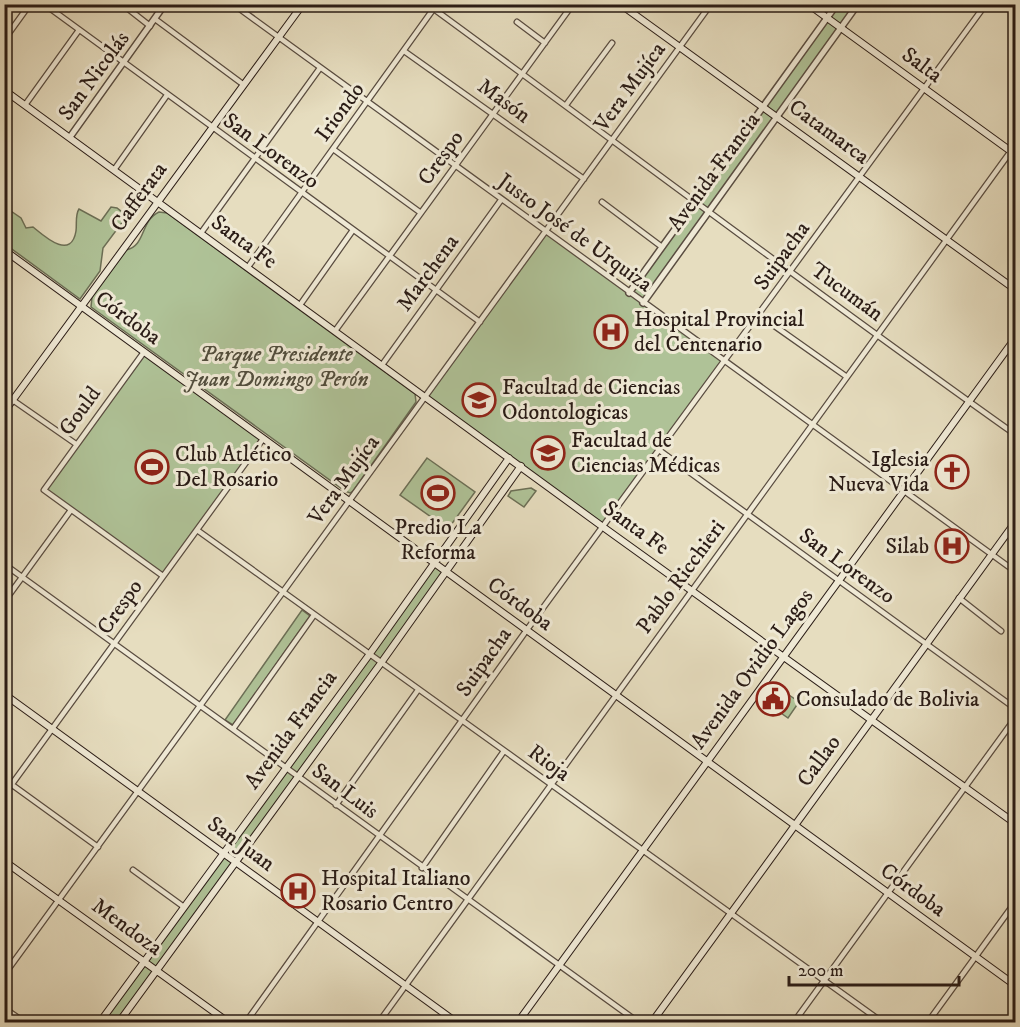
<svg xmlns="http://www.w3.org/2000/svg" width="1020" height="1027" viewBox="0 0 1020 1027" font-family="'IM FELL DW Pica',serif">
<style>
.green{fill:#afc297;stroke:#6c6f56;stroke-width:1.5}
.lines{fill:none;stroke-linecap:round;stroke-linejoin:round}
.minor-casing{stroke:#594c40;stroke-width:7}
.tertiary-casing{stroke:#594c40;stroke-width:8}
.secondary-casing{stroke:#2a1c16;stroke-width:8}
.minor{stroke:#efe9d5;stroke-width:4.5}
.tertiary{stroke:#efe9d5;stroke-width:5}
.secondary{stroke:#efe9d5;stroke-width:6}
.labels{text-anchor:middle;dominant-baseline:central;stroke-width:6;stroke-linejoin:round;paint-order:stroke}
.street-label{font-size:22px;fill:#2a1c16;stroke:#efe9d5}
.poi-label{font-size:22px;fill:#2a1c16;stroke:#efe9d5;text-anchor:start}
.park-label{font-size:22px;font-style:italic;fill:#524e3d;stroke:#efe9d5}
</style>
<rect width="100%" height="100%" fill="#e6ddbf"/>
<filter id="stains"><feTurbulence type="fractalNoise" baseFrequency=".00333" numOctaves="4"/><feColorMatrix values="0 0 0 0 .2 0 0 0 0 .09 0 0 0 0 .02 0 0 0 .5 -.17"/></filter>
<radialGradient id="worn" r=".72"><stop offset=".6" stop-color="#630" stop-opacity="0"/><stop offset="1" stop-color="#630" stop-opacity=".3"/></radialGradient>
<path class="green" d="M837 5H858L643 302 724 361 603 527 425 397 545 232 629 293Z
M5 207 21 218 26 228 33 227C44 236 71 261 76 231 77 223 75 215 79 209L101 221 111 207 117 208 127 216 103 248 100 271 80 299 5 244Z
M159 212 167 213 415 394 416 402 353 491 350 493 345 491 91 307 92 297 126 250C146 246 140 221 159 212Z
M144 352 263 439 163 576 44 490Z
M427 458 475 492 448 529 400 495Z
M531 488 536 491 524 507 508 496 511 491Z
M434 563 445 572 119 1022H100Z
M302 610 310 616 233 725 225 720Z
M789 695 799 702 788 718 774 708 781 697 783 702 788 703Z"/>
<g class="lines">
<g class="minor-casing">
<path id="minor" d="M44 4 480 322
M122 4 150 26
M233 4 1016 572
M427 4C624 148 817 294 1016 435
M1007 4 1016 10
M155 19 244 85
M517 22 545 43
M4 40 30 4
M404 51 584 179
M25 105 79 30
M566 105 612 43
M333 149 421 213
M114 170 167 95
M602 202 662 247
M201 233 320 68
M248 267 437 4
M300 305 353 230
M759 315 847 377
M335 331 573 4
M144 352 44 490 163 576
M382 365 501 200
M4 394 76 444
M659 450 1016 709
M197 530 882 1022
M4 564 638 1022
M959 598 1001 631
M4 602 71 510
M233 729 314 615
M4 779 98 847
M4 795 263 439
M336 805 418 690
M422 868 504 751
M133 870 184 907
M4 975 711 4
M4 1008 24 1022
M246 1022 526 631 986 4
M379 1022 1016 144
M794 1022 1016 717
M928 1022 1016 901"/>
</g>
<g class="tertiary-casing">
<path id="tertiary" d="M70 137 165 4
M629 293 837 4
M643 303 858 4"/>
</g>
<g class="secondary-casing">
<path id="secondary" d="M620 4 1016 290
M808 4 1016 155
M4 90 603 527 1016 824
M4 250 1016 986
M4 412 303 4
M4 694 456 1022
M4 861 228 1022
M100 1022 369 655 509 458
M119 1022 381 663 521 466
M518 1022 1016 337
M652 1022 1016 521"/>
</g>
<use href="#minor" class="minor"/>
<use href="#tertiary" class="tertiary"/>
<use href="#secondary" class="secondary"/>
</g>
<defs>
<g id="hospital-ring" transform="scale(1.725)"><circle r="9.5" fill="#efe9d5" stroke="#8f2418" stroke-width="1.5"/><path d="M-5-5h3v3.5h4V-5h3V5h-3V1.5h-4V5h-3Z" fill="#8f2418"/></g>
<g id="university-ring" transform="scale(1.725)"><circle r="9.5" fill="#efe9d5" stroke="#8f2418" stroke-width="1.5"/><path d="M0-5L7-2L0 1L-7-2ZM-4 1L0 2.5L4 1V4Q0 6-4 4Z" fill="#8f2418"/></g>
<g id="stadium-ring" transform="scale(1.725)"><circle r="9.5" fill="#efe9d5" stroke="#8f2418" stroke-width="1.5"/><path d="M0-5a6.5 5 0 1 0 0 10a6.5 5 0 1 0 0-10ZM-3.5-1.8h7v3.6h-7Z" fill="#8f2418"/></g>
<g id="church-ring" transform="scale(1.725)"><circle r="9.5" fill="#efe9d5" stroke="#8f2418" stroke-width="1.5"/><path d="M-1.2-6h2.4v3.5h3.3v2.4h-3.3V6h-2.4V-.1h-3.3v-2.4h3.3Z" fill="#8f2418"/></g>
<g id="civic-ring" transform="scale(1.725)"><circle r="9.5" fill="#efe9d5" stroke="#8f2418" stroke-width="1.5"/><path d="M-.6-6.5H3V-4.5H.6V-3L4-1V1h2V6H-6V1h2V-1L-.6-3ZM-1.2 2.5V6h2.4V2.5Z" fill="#8f2418"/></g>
</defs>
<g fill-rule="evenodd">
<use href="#hospital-ring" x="611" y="332"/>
<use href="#university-ring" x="479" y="400"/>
<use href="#university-ring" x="548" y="453"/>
<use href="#stadium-ring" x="152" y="467"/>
<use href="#church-ring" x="952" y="472"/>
<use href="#stadium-ring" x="438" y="493"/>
<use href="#hospital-ring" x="952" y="546"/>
<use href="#civic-ring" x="773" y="699"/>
<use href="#hospital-ring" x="298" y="891"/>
</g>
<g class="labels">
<g class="street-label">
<text transform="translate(922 65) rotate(36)">Salta</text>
<text transform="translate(94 76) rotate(-54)">San Nicolás</text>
<text transform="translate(630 87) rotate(-54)">Vera Mujíca</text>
<text transform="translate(504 101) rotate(36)">Masón</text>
<text transform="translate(340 112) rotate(-54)">Iriondo</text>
<text transform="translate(829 132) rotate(36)">Catamarca</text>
<text transform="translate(271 151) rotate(36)">San Lorenzo</text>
<text transform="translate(441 158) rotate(-54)">Crespo</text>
<text transform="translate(714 172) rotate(-54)">Avenida Francia</text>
<text transform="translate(139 197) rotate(-54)">Cafferata</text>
<text transform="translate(575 233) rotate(36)">Justo José de Urquiza</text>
<text transform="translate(244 242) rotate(36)">Santa Fe</text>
<text transform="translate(782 256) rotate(-54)">Suipacha</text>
<text transform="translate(428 273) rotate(-54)">Marchena</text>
<text transform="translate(847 292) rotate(36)">Tucumán</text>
<text transform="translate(128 318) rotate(36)">Córdoba</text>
<text transform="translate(80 411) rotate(-54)">Gould</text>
<text transform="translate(344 480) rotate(-54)">Vera Mujíca</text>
<text transform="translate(636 528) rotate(36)">Santa Fe</text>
<text transform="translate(847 566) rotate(36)">San Lorenzo</text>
<text transform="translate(681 577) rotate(-54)">Pablo Ricchieri</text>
<text transform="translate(520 604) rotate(36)">Córdoba</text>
<text transform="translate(120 607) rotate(-55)">Crespo</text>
<text transform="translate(484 662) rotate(-55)">Suipacha</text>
<text transform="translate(752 669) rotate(-54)">Avenida Ovidio Lagos</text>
<text transform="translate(291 730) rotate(-54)">Avenida Francia</text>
<text transform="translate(819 761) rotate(-54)">Callao</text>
<text transform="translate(549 763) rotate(36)">Rioja</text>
<text transform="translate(345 791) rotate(37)">San Luis</text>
<text transform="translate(241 844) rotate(36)">San Juan</text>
<text transform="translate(913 890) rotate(36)">Córdoba</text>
<text transform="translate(127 927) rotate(36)">Mendoza</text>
</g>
<g class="poi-label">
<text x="634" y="319">Hospital Provincial<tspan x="634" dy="25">del Centenario</tspan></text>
<text x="502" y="387">Facultad de Ciencias<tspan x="502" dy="25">Odontologicas</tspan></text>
<text x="571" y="440">Facultad de<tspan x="571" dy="25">Ciencias Médicas</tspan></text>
<text x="175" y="454">Club Atlético<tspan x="175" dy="25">Del Rosario</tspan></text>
<text x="929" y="459" text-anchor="end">Iglesia<tspan x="929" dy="25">Nueva Vida</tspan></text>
<text x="438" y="527" text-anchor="middle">Predio La<tspan x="438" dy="25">Reforma</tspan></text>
<text x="929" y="546" text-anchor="end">Silab</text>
<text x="796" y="699">Consulado de Bolivia</text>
<text x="321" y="878">Hospital Italiano<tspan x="321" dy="25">Rosario Centro</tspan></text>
</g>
<g class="park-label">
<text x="276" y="354">Parque Presidente<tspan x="276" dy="25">Juan Domingo Perón</tspan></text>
</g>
</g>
<rect width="1020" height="1027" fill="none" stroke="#e6ddbf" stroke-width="24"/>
<rect x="6" y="6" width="1008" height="1015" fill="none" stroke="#2a1c16" stroke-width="3"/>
<rect x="12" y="12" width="996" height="1003" fill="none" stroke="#2a1c16" stroke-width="1.5"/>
<path d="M789 976v9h170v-9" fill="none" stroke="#2a1c16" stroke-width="3"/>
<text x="798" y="976" font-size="18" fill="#2a1c16" stroke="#efe9d5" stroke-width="4.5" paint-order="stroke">200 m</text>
<rect width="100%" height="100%" filter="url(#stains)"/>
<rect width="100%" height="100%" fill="url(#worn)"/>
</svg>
